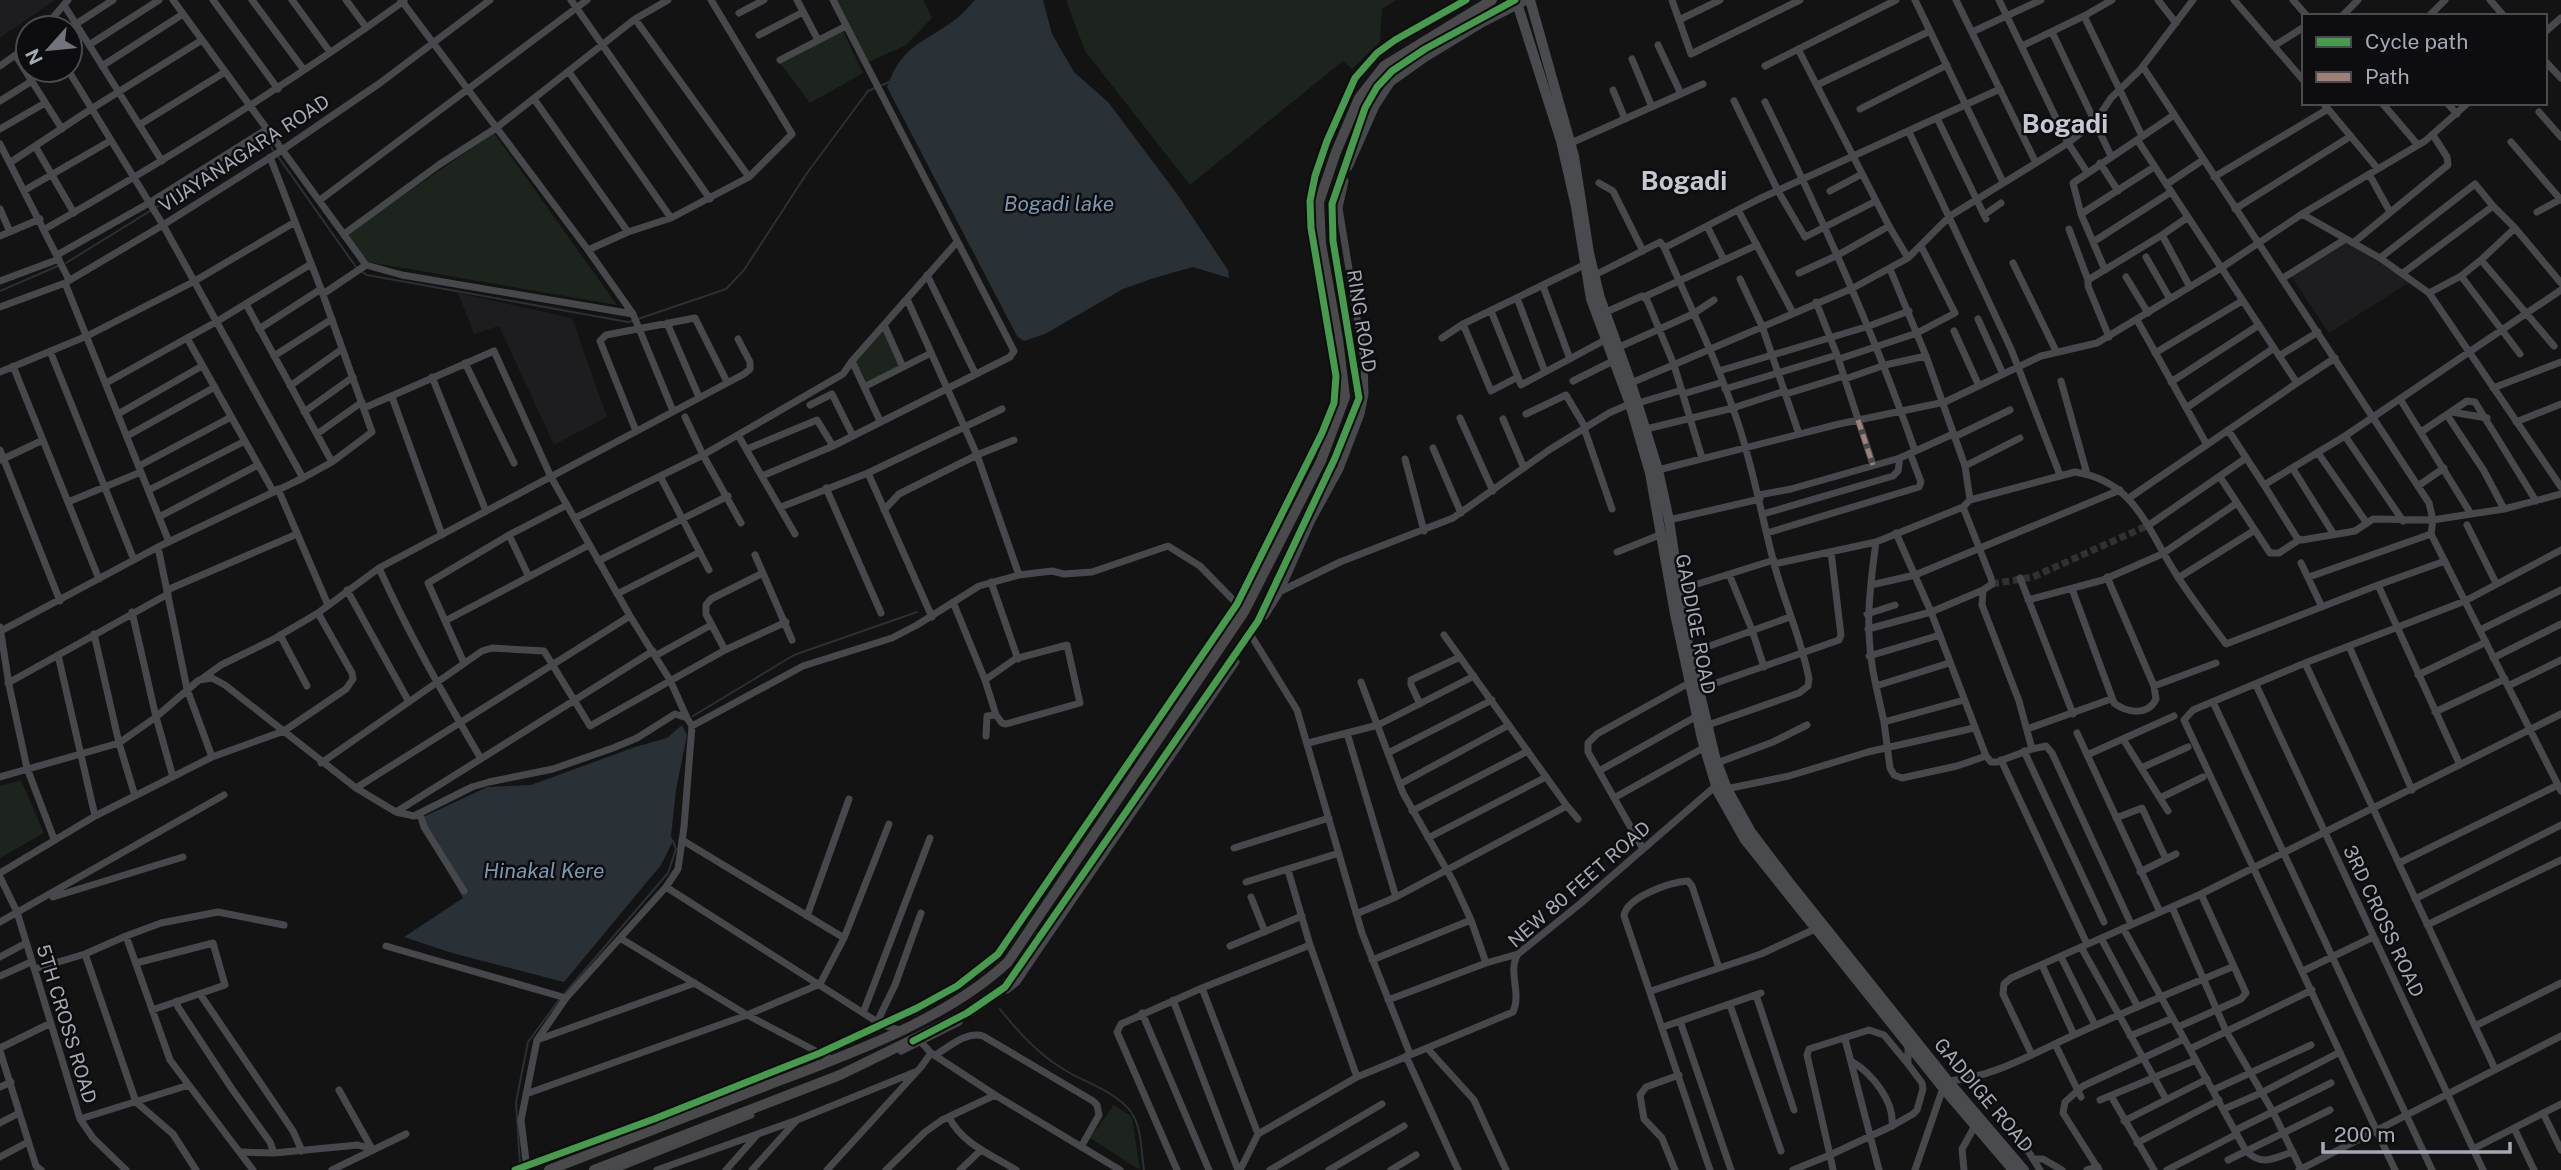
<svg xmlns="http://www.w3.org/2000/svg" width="2561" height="1170" viewBox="0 0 2561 1170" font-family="'Public Sans',sans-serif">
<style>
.built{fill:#1d1d1f}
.green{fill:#1d231d}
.water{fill:#293036}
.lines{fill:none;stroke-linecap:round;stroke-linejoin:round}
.stream{stroke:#293036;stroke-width:2}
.minor-tunnel{stroke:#303133;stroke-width:7;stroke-dasharray:7 3.5;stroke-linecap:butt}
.minor{stroke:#47484c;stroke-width:7}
.major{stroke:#494b4e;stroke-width:10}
.highway{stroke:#4a4a4d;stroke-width:10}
.quiet{stroke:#9e8076;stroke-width:5;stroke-dasharray:10 5;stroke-linecap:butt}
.cycleway-casing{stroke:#0d0d0f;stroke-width:11}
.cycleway{stroke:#469c4c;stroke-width:7}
.labels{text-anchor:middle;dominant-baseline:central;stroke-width:5;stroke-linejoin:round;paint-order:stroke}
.street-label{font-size:19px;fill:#a4a9b4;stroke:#0d0d0f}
.water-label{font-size:21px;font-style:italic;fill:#7a98b0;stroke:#0d0d0f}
.district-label{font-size:26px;font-weight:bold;fill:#c5c8d0;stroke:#0d0d0f}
</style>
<rect width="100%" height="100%" fill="#131313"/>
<path class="built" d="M0 0H55L0 38Z
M2344 240 2410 282 2329 333 2291 276Z
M458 293 572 318 607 417 554 445 499 326 474 334Z"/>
<path class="green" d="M833 0H923L932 18 906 45 869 62 848 22Z
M1066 0H1396L1382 9 1380 42 1352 69 1343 61 1190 185 1085 51Z
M843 31 863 73 810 103 780 63Z
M494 133 617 305 368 262 347 234Z
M882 329 900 366 866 383 855 360Z
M21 780 44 833 0 858V786Z
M1114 1105 1131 1116 1133 1123 1140 1170 1090 1138Z"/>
<path class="water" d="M975 0H1043L1052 34 1074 72 1108 102 1177 194 1228 270 1229 278 1193 267 1151 279 1123 289 1045 334 1024 341 1017 336 887 87C903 43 923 44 956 19 963 14 969 6 975 0Z
M682 725 687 735 676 790 671 836 673 841 661 865 564 982 452 953 404 937 463 898 419 819 487 787 531 785 635 747 667 738Z"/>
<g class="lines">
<path class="stream" d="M880 86 891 81
M277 155 356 267
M155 208 265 138 273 150
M66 263 150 211
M361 271 367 275 628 322 633 321
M0 291 60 265
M638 319 726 289 744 270 807 173 868 91 875 88
M693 716 794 655 917 612
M565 993 668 873 676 849 673 841
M1000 1009C1018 1032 1038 1054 1063 1069 1085 1083 1114 1090 1131 1112 1142 1127 1141 1152 1144 1170
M520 1165 516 1102 528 1042 559 1000"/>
<path class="minor-tunnel" d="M1992 584 2033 577 2149 525"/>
<path class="minor" d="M173 0 366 265 402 275 633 314
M213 0 278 89
M252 0 304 70
M292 0 330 52
M346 0 366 27
M401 0 588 250 628 232 671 218 749 177 792 134 711 0
M571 0 710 199
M797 0 818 40
M1672 0 1691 54 1800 0
M1915 0 2003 182
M1956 0 2036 163
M1999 0 2068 143 2087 172
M2158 0 2176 23
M2234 0 2304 81
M2293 0 2307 16
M2490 0 2504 16
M64 5 162 161
M739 13 764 0
M2084 16 2112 0
M2342 16 2358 0
M2429 16 2445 0
M635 19 749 177
M1679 20 1720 0
M76 24 113 0
M44 28 68 0
M1972 32 2041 0
M2052 32 2111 156
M2545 32 2561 18
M759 35 803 12
M89 45 159 0
M1658 45 1681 94
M2022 46 2084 16 2142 136
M2274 46 2304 27
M1798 49 1889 226 1908 258
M16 56 62 129
M1632 59 1652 107
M780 60 846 26
M2545 61 2561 78
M0 66 28 46
M102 66 183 14
M1765 66 1896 0
M2143 67 2429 503 2433 520 2431 534
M68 70 163 225 303 478
M569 72 671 218
M1817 85 1930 31
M1613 90 1625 119
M534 99 628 232
M0 101 32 81
M1734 101 1778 191 1805 237 1876 201
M1765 102C1822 217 1873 330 1915 451
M2323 103 2378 169
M2382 103 2418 145
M2447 103 2457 114
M1860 109 1947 65
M2539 112 2561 137
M1937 118 1986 219
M139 125 225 72
M0 129 45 103
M1909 132 2011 349 2060 475
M2511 142 2561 200
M1571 143 1703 84
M0 144 69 280
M35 146 74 213
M11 162 91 109 202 40
M2100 163 2118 191
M1349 167 1376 106 1391 83 1426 58 1482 24 1529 0
M2369 174 2390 212
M2214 177 2328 109
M1599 183 1613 191 1643 251
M2167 184 2203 160
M25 190 110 141
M1830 191 1862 174
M320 200 587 0
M0 209 10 232
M2235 209 2351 136
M1738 210 1793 313
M2537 212 2561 199
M2081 214 2154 167
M2302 214 2380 258 2429 293 2561 487
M1984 215 2001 203
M1707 226 1724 260
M2515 228 2561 283
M45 229C168 159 289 84 404 1
M2069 229 2088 280
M344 234 440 164 496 128 635 19 668 0
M2162 235 2190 287
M0 236 40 219
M2093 242 2171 192
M2353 243 2448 165 2447 157 2433 135
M1664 247C1690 306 1718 363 1738 423 1754 471 1762 519 1775 567 1785 604 1802 641 1809 679L1808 686 1799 693 1708 725
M588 250 633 314 673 411
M57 255 149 203 267 129
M2146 257 2170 299
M2380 258 2475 184 2493 206
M2013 263 2056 351
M1890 269 1926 356 1965 466 1970 500
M2105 270 2081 214 2073 183 2174 115
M1799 273 1838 255 1889 226
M2403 273 2493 206 2515 228 2481 260
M927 275 975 373
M1595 275 1660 242 1664 247 1670 245 1759 199 2000 89
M2461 276 2520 354
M2126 277 2148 313
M2283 278 2344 240
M1740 279 1762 326 1799 434
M0 281 59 259
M65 283 169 542
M1543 286 1570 359
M2429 293 2461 276 2481 260 2554 346
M323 294 366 265
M1644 297 1757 245
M1517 298 1545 372
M907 299 977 455 1019 575
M1816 302 1837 355 1873 465
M246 304 332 462
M0 307 65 283 163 225 282 150 380 83 490 0
M1491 311 1521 385 1605 340
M1604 313 1642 296 1647 300 1674 365 1702 458
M1978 319 2003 374
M2137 320 2207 445
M667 323 699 397
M1463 324 1491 391 1518 377
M884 325 903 367
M259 329 321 289
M1954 331 1979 386
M2109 337 2088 286V280L2162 235 2188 217
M187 338 273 491
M1442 338 1463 324 1584 265
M1617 348 1693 314 1714 300
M50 351 134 560
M2155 353 2242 301
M274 356 332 319
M2279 356 2318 332
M1839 359 1917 333 1955 313 1921 246
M465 363 514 463
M13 366 99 579
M1719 371 1869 326 1909 311
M0 372 87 336 193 282 295 222
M432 377 486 511
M1845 379 1885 365 1926 356
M1573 381 1613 361
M2061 381 2087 474
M2171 382 2259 325
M106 383 216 322 311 264
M1631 383 1853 288 1908 258 1950 216 2068 143 2095 122 2111 98 2140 70 2193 0
M2297 383 2335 358
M290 386 342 349
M864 387 931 353
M2493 388 2561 362
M1725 389 1837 355
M1683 394 1723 382
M1786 394 1844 376
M392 397 442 535
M1638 403 1682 390
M810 405 832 394 853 436
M364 408 494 351 551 477 630 616 670 680 687 718
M2186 408 2274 348
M304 412 353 377
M2452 412 2487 418
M118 414 202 366
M1526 414 1566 395 1585 427
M2447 415 2484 471 2504 509 2471 514
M685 417 703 455 741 523
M1460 418 1493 491
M1503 419 1524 468
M880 421 852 361 957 242
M2516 422 2561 404
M1584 428 1612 509
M1646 429 1733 408 1785 391
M2228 430 2264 485 2345 436 2561 290
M636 431 600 341 606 335 695 318 727 382
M2421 432 2467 401 2475 402 2536 501
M317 434 362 402
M738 435 795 534
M127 436 215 387
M2345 436 2403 521
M1954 437 2010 410
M1433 448 1461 513
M747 449 817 420 833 446
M0 450 60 601
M2318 453 2366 522
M1405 459 1424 531
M1 460 43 440
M139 466 231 417
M1965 466 2020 438
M2293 469 2333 533
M1658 470 1839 424 1945 402 2041 356 2097 343 2221 268 2302 214 2425 141 2468 103
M660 476 709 570
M762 476 833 446 1010 357 1014 351 833 0
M2220 477 2270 553H2279L2299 540
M2264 485 2297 538 2302 540 2355 531 2373 519 2433 520 2471 514 2400 399
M2418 486 2444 468
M826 488 881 613
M278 489 328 605
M149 490 245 441
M1759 495 1791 489 1900 458 1953 434
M2129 498 2297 383 2138 141
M68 502 141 472
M781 507 868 473
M1963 507 1991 578 1992 584 1983 590 1982 605 2019 701 2032 749 2046 746 2052 753 2131 924
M2504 509 2561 494
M884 510 899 494 977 455 1014 440
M1763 514 1893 476 1898 471 1900 458
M159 517 258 465
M575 518 703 455 843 374 852 361
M1669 520 1760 499
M2149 525 2246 458
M2467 525 2496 583
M1767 533 1919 487 1921 482 1910 453
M1896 533 1931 612 1986 756 1991 762H1997L2032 749
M509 535 529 577
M1876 542C1869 593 1864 634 1876 686L1949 663
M158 547 187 689 212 757
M1617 552 1662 534
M755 555 792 640
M598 561 728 496
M2301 563 2322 607
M1774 564 1876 542 1963 507 1970 500 2075 472C2135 481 2147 529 2176 574 2191 598 2209 621 2226 644L2378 585 2445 561
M379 568C409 635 444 695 481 759
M1729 574 1752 630 1764 667
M2309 577 2431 534 2561 791
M2020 578 2073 714
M2178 578 2255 530
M991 582 1018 659
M1871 585 1915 575 2120 490
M2378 585 2460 765
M2072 589 2114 703C2127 713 2148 716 2156 699L2154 686 2107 577
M167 590 297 534
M347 590 409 702
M1675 591 1774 560
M1279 592 1340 562 1453 518 1549 450 1609 413 1634 402
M617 594 700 552
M2028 600 2103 580 2162 554 2237 503
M953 602 985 680 996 715 987 716 986 736
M132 612 156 717 173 777
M1867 614 1895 605
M1265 616 1280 592 1311 522 1340 469 1361 414 1365 394 1364 360 1339 208 1345 181
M932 617 868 473 1002 409
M445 621 589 545
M0 627 9 685 27 768 54 839
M1868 629 1931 612 1983 590
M2480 630 2561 590
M1 631 158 547 303 478 332 462 372 432 321 289 270 157
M94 634 119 743 135 796
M280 635 307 686
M1444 635 1567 806
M1252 637 1297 710 1362 933 1410 1054
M2349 646 2412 790
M725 650 706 614V605L711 599 763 573
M1690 653 1790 617
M58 655 95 816
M655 656 711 625
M1869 656 1940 635
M2493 658 2561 624
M464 663 428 583 509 535 567 505
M2305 663 2495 1069
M2418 675 2486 642
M203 678 221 665 272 640 318 613 379 568 744 374 750 369V362L738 339
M985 680 1015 659 1067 645 1080 703 1006 724 1002 723 996 715
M1361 682 1403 793 1453 881 1471 920 1486 963
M8 683 168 594
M2256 685 2483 1170
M1876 686 1884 722
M2154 686 2216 663
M2508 686 2561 660
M1699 689 1839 640 1841 635 1831 552
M1964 700 1884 722 1890 768 1894 775 1902 778 1957 766 1986 756
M2213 702 2432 1170
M1420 704 1411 685V680L1460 657
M2435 712 2505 679
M2027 729 2111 699
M1347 733 1396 897
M2077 733 2160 912
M2123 739 2168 811
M1308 743 1378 725 1474 676
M2024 751 2104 922
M1388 753 1492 700
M2087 755 2174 716
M2001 760 2087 944
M321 763 482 651 492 648 544 651 590 726 725 650 786 622
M1717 763 1773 742 1807 725
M2141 768 2188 747
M1599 771 1697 716
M0 777 119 743 156 717 199 680 212 678 225 685 356 788 396 812 414 816 472 787 489 782 553 769 613 748 637 738 675 714 687 718 692 726 803 666 892 638 917 625 979 586 1019 575 1052 571 1064 574 1092 572 1168 546 1200 566 1240 607
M1400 784 1509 725
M356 788 630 616
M1726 789 1789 776 1868 752 1974 728
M1614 798 1705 747
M2160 798 2203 777
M1697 802 1718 784
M1412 811 1528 751
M396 812 653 651
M420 814 424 827 464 891
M2116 818 2142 808 2166 859
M1428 838 1546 777
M682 840 844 938
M1234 848 1329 818
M1643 849 1588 752V743L1597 734 1689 683
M2399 863 2558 785
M1288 870 1310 945
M2140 872 2176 854
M0 873 95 816 212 757 284 731 346 689 353 679 352 673 318 613
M0 877 17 912 80 1119 93 1138 126 1170
M1246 882 1339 853
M666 887 678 869 684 827 692 726
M53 897 183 857
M1251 897 1265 932
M2415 899 2561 825
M2172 907 2226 1031 2273 1112 2301 1169
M1356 914 1396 897 1567 806 1578 819
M807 916 849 799
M0 922 224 795
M2427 925 2561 860
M2123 928 2246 1151C2263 1167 2273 1158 2293 1152
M126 936 161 923 218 912 284 925
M620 938 747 1015 833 1060
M2101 938 2138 1007
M386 946 566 998
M1230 946 1302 916
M2081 947 2166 1099
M85 954 136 1102 173 1134 196 1170
M0 957 26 943
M2061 957 2095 1025
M1372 960 1471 920
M136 963 213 943 225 985 152 1010
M2042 965 2074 1035
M35 969 85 954 126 936 170 1060 253 1170
M2303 971 2373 937
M0 976 31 962
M1202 988 1258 1134
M1007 990 1017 982 1044 942 1236 662
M1651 991 1761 954 1815 929
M200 994 293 1131 302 1151
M1756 995 1794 1110
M1173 1000 1238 1170
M1388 1000 1486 963 1518 954
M177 1001 178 1007 232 1089 270 1142 274 1153
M1730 1005 1781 1151
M863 1013 930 838
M1142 1013 1209 1170
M1680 1021 1731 1170
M877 1022 895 985 921 913
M2475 1026 2561 983
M1663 1027 1761 993
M2178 1027 2241 999 2246 993 2201 894
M2130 1036 2173 1018
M1845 1039 1879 1170
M537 1040 695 983
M920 1041 931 1053 995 1095 1120 1170
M2055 1044 2081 1097
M0 1048 49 1024
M2190 1049 2312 990
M0 1051 36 1166 41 1170
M901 1051 959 1022
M935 1055C949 1047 966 1031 983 1036L1093 1101 1097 1105 1099 1115 1081 1147
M2032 1055 2003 994 2004 984 2011 978 2201 894 2561 714
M1406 1056 1458 1170
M1851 1061C1872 1073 1895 1102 1892 1126
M0 1087 11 1082
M339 1090 372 1149
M2213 1090 2311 1045
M526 1094 747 1015 820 984 844 938 889 824
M2111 1096 2154 1170
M2100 1100 2196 1060
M2224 1109 2261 1093 2340 1052
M2543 1113 2561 1150
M949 1117C962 1144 992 1155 1016 1170
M80 1119 189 1085
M2124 1121 2207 1079
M0 1123 19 1113
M2514 1128 2534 1170
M2014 1129 2040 1170
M2236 1130 2331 1083
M2137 1143 2219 1100
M2473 1149 2561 1104
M241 1152 274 1153 358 1145 372 1149
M0 1157 28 1142
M2033 1159H2043L2062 1170
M2228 1160 2330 1110
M527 1169 521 1120 537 1040 566 998 666 887 882 1025 900 1030
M332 1170 406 1134
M515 1170 654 1119 820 1053 917 1008 957 986 998 954 1237 604 1322 433 1334 403 1336 376 1311 228 1310 201 1315 176 1327 141 1355 78 1377 53 1395 40 1466 0
M613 1170 751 1115
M657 1170 797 1120 915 1072
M726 1170 757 1135
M752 1170 796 1121
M827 1170 921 1067 931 1053
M886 1170 925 1132 942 1120 995 1095
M960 1170 981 1150
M1177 1170 1117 1032 1121 1024 1202 988 1310 945 1357 1077
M1240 1170 1258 1134 1357 1077 1427 1048
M1270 1170 1382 1104
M1329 1170 1404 1126
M1391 1170 1416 1155
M1506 1170 1474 1100 1427 1048 1513 1012C1522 992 1507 972 1518 954L1581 903 1696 803
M1675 1170 1662 1138 1644 1119 1640 1095 1646 1087 1679 1075
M1710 1170 1624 916C1626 897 1671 882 1688 881L1692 886 1719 968
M1793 1170 1830 1155 1807 1055 1809 1049 1869 1030 1884 1035 1908 1064
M1833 1170 1830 1155 1892 1126 1913 1114 1917 1110 1923 1089 1922 1083 1908 1064V1046
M1915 1170 1943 1088 1948 1081C1992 1078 2034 1053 2074 1035 2126 1011 2180 989 2232 967
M1964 1170 1962 1149 1976 1124
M2087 1170 2098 1167
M2099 1170 2063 1113 2065 1102 2083 1086 2184 1039
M2167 1170 2237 1134
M2299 1170 2561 1036
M2395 1170 2184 720 2193 710 2305 663 2465 601 2561 550"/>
<path class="major" d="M1516 0 1561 141 1576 207 1591 299 1630 404 1650 473 1675 614 1702 739 1718 792 1745 840 1943 1088 2013 1170
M1530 0 1574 156 1589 253 1600 298 1631 383 1658 470 1669 520 1687 640 1715 757 1727 789 1751 832 1789 882 1948 1081 2024 1170"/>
<path class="highway" d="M549 1170C622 1142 695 1114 768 1085 847 1055 946 1020 1008 962L1244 612 1321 461 1345 397 1338 339 1321 244 1319 202 1336 152 1359 98 1384 66 1492 0
M594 1170 840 1075 967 1013 1005 987 1258 621 1335 458 1359 398 1333 241 1332 204 1365 108 1377 87 1392 71 1425 49 1515 0"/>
<path class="quiet" d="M1858 420 1873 465"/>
<g class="cycleway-casing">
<path id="cycleway" d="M913 1041 967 1013 1005 987 1258 621 1335 458 1359 398 1333 241 1332 204 1365 108 1377 87 1392 71 1425 49 1515 0
M515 1170 654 1119 820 1053 917 1008 957 986 998 954 1237 604 1322 433 1334 403 1336 376 1311 228 1310 201 1315 176 1327 141 1355 78 1377 53 1395 40 1466 0"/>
</g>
<use href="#cycleway" class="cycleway"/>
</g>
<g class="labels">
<g class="street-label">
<text transform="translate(244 153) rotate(-33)">VIJAYANAGARA ROAD</text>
<text transform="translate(1362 321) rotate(81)">RING ROAD</text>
<text transform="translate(1696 624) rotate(79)">GADDIGE ROAD</text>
<text transform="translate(1579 884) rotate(-41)">NEW 80 FEET ROAD</text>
<text transform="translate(2384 921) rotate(65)">3RD CROSS ROAD</text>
<text transform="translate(67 1024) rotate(73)">5TH CROSS ROAD</text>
<text transform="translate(1984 1095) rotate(50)">GADDIGE ROAD</text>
</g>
<g class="water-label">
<text x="1059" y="203">Bogadi lake</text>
<text x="544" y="870">Hinakal Kere</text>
</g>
<g class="district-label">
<text x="2065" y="123">Bogadi</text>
<text x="1684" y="180">Bogadi</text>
</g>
</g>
<rect x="2302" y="14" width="245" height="91" fill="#0d0d0f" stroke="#494b51" stroke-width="2"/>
<rect x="2316" y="37" width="35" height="10" fill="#469c4c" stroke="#494b51" stroke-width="2"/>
<text x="2365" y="49" font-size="21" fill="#a4a9b4">Cycle path</text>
<rect x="2316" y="72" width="35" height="10" fill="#9e8076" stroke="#494b51" stroke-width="2"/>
<text x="2365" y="84" font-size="21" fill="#a4a9b4">Path</text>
<g transform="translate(49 49) rotate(243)"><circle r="33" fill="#0d0d0f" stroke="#494b51" stroke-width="2"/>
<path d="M0-5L12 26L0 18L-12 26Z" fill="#71747c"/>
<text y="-10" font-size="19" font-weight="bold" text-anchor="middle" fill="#a4a9b4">N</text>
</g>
<path d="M2323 1142v10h187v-10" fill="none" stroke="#a4a9b4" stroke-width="3.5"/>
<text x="2334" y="1142" font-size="21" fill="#a4a9b4" stroke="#0d0d0f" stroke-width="5" paint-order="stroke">200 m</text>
</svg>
